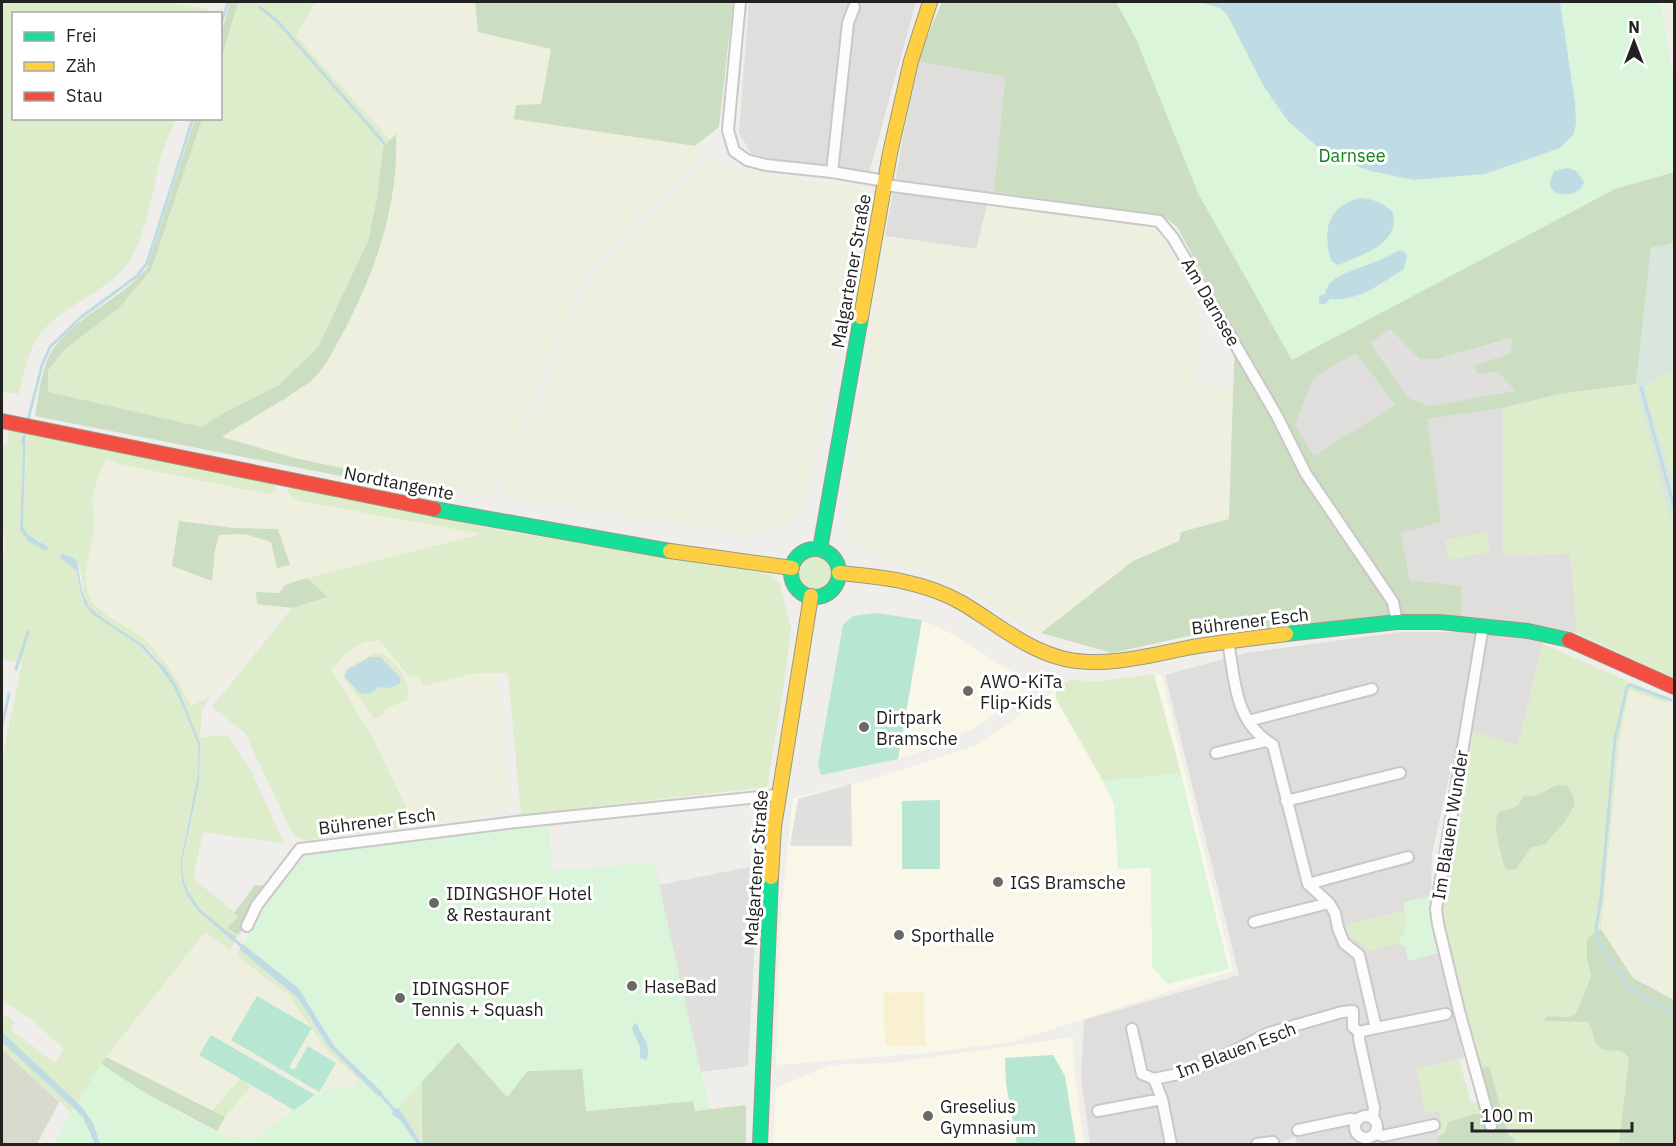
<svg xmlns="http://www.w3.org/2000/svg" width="1676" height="1146" viewBox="0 0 1676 1146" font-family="'IBM Plex Sans',sans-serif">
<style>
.residential{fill:#dfdedc}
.education{fill:#f8f7e8}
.construction{fill:#d9d9cd}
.farmland{fill:#efefdf;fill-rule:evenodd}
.grass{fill:#ddeccb;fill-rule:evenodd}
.forest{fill:#cbdec1;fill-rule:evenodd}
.wetland{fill:#d9e6de}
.sand{fill:#f8f0d0}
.park{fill:#daf5da}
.pitch{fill:#b7e6d2}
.parking{fill:#e0dfde}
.water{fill:#bfdbe3}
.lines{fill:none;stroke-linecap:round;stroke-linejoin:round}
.stream{stroke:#bfdbe3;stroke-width:3}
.street-casing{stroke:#c9c8c7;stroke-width:14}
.fast-casing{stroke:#999a82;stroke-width:16}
.slow-casing{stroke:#999a82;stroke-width:16}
.jam-casing{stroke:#999a82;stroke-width:16}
.street{stroke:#fdfcfc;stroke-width:10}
.fast{stroke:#16e098;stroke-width:14}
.slow{stroke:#ffcf43;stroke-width:14}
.jam{stroke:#f24e42;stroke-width:14}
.poi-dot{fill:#6a6968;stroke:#fff;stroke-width:2}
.labels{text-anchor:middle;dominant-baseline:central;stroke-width:6;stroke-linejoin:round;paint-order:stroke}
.park-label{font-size:18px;fill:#0c8416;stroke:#fff}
.street-label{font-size:18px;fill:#222;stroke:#fff}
.poi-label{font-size:18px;fill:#222;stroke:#fff;text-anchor:start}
</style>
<rect width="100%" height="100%" fill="#f0eeeb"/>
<path class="residential" d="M749 2H916L869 173 776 161 751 153 739 133Z
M917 61 1005 77 994 192 988 201 977 249 885 236Z
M1356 353 1395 405 1314 457 1295 425 1313 378Z
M1503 408V555L1571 554 1577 633 1547 628 1518 746 1460 728 1432 854 1431 896 1433 916 1464 1058 1417 1069 1427 1114 1442 1110 1436 1144H1297L1295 1137 1277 1144H1090L1081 1078 1084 1020 1239 975 1165 675 1246 653 1401 632H1460L1461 586 1410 580 1401 532 1441 522 1426 419Z"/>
<path class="education" d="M922 620 948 632 1027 681 1034 683 1031 689 977 727 931 748 898 759Z
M1161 674 1233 971 1012 1042 928 1053 776 1065 781 911 793 798 873 779 975 746 1070 680 1099 681Z
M1073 1037 1075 1076 1084 1144H773L776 1088 830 1065 889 1063Z"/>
<path class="construction" d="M2 1049 59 1102 37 1144H2Z"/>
<path class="farmland" d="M170 2H212L209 12 207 9Z
M315 2H475L478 32 551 49 541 104 695 146H708L665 194 639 213 603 253 587 278 575 299 509 458 501 472 495 491 491 495H475L435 488 356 472 295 458 221 437 282 401 314 379 330 357 363 292 382 240 392 203 397 155 396 135 390 140 296 36Z
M1665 2H1674V51Z
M706 160 747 171 869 190 828 398 808 493 801 509 784 526 768 531 752 533 727 531 505 497 502 491V481L542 394 569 323 585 294 608 258 622 242 663 205Z
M988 201 1139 223 1161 233 1199 310 1196 383 1234 389 1229 519 1181 532 1179 541 1133 561 1041 633 955 585 927 572 866 553 854 544 846 531 844 511 885 236 976 249Z
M106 459 124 465 268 494 277 491 286 492 299 501 484 534 307 578 285 585 280 593 257 604 285 608 266 632 211 696 191 706 173 671 157 652 141 637 98 608 89 597 86 584 87 568 94 512 92 500ZM180 521 234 528 278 529 271 542 245 534 219 535 215 550 212 581 173 566Z
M371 640 380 641 410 677 419 675 423 686 476 673H497L511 801 487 817 415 825 371 735 331 669 358 644Z
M1629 690 1674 706V1000L1633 978 1601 929 1619 743Z
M205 931 288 994 326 1049 360 1081 353 1087 329 1089 315 1095 258 1136 243 1140 217 1131 225 1117 106 1057Z"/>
<path class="grass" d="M2 2H170L207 9 209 12V14H14V118L175 119C171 130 166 141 162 153 154 182 145 243 126 266 104 293 62 306 40 334 28 350 24 374 18 394L2 392Z
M238 2H315L296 36 390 140 383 147 377 197 368 241 318 347 279 385 225 412 202 427 48 393V372L64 350 119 308 151 269 202 119 220 118 221 60Z
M1674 243V678L1577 633 1570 554 1503 555V408L1564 393Z
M9 429 274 483 277 491 268 494 124 465 106 459C101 470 96 482 93 494 91 504 95 515 94 525 93 547 79 577 90 598 100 616 125 624 140 636 164 655 177 680 191 706L211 696 202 710 200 737 227 735 252 772 283 841 282 843 203 832 193 878 239 916 237 934 241 932 230 950 205 932 106 1057 71 1112 2 1049V1013L15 1022 11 1030 55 1063 64 1049 31 1019 2 1000V759L22 663 2 659V564L5 544 2 523V443L7 444ZM27 435 23 526 27 534 41 542 47 551 39 547 20 530 23 448 22 437ZM61 555 70 556C73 559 77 563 79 567 85 579 80 593 88 606 100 622 124 631 140 643 166 661 178 689 189 717 193 726 198 734 199 743 208 788 171 855 188 891 198 912 219 922 234 940H230L197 910 182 881 183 847 198 774V744L185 712 172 684 157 664 140 646 92 614 81 598 77 571Z
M291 487 499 530 768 574 779 582 791 629 785 677 767 787 521 815 508 673H476L423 686 419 676 410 677 380 641C358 639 346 655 331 669L371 735 415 825 306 840 296 837 289 826 245 733 212 707 292 608 328 597 307 578 482 534 299 501 286 492Z
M1487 532 1490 552 1449 560 1445 540Z
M798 573a17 17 0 1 1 34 0a17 17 0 1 1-34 0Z
M1543 644 1669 699 1667 703 1629 690 1619 743 1601 929 1587 938V958L1591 977 1576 1013 1571 1017 1548 1016 1545 1020 1588 1022 1592 1027 1598 1047 1602 1050 1617 1049 1626 1054 1674 1144 1516 1143 1513 1137 1509 1136 1489 1066 1479 1069 1445 930 1442 901 1471 731 1518 745ZM1550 787 1564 823 1545 844 1530 848 1525 854 1520 866 1514 870 1502 811C1514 809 1542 796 1550 787Z
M376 653C392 653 414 684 407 700L385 709C382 715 380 718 374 718L344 678 345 669Z
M1154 674 1181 774 1103 781 1056 699V689L1070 680 1099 681Z
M1405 910 1406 927 1398 944 1368 951 1360 942 1348 936 1346 925Z
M239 949 298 998 329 1047 361 1080 360 1081 326 1049 288 994 237 956Z
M454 1035 463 1048 458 1042 422 1081 421 1141 398 1108Z
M1459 1059 1471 1103 1478 1102 1481 1112 1448 1122 1444 1134 1438 1136 1442 1110 1426 1114 1416 1069Z
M240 1079 251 1086 225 1117 212 1111Z"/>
<path class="forest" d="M230 2H238L221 60V34Z
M475 2H733L719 127 695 146 514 119 516 105 541 104 551 49 478 32Z
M942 2H1197L1618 188 1674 172V243L1651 248 1636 384 1564 393 1503 408 1427 419 1441 522 1401 533 1410 580 1461 586V616L1211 631 1112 653 1041 633 1133 561 1179 541 1181 532 1229 519 1235 332 1177 227 1165 217 1154 214 994 192 1005 77 917 61ZM1390 329 1419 359H1438L1511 338V353L1474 365 1476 374 1408 398ZM1356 353 1395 405 1314 456 1295 425 1313 378Z
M195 119H202L151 270 119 308 64 350 48 371V392L202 427 225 412 279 385 318 347 368 241 377 197 383 147 396 134C399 204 376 270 344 331 335 347 327 365 314 378 310 383 302 387 296 391 272 408 245 421 222 437L295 458 448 491 447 497 35 416C39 395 41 367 53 349 78 314 121 300 147 268Z
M179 521 234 528 278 529 290 565 277 568 271 542 245 534 219 535 215 550 212 581 172 566Z
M307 578 328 597 292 608 257 604 256 592 279 593 285 585Z
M1559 785 1567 786 1572 793 1575 804 1564 823 1545 844 1530 848 1517 869 1508 870 1505 868C1501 851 1492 829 1498 813 1510 806 1519 812 1523 795 1543 799 1542 789 1559 785Z
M255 885 270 886 241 932 237 934 227 928 238 917 234 913Z
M1601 929 1633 978 1674 1000V1143H1619L1629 1059C1622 1044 1609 1055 1600 1048 1592 1042 1594 1029 1588 1022L1545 1021V1018L1548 1016 1570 1017 1576 1013 1591 977 1587 958V938Z
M458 1042 507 1097 527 1071 583 1069 587 1111 694 1101 695 1111 746 1105V1144H422V1081Z
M106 1057 225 1117 217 1131 143 1092 101 1064Z
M1489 1066 1509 1136 1513 1137 1516 1143 1436 1144 1438 1136 1444 1134 1448 1122 1491 1109 1479 1069Z"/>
<path class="wetland" d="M1674 243V371L1658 377 1647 384 1645 392 1671 476H1674V529L1662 488 1636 384 1651 248Z"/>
<path class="sand" d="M924 992 925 1046H885L884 993Z"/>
<path class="park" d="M1116 2H1660L1674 81V172L1617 188 1292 360 1198 193 1136 39Z
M1181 774 1229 969 1167 984 1152 966 1151 868 1118 869 1114 804 1103 781Z
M548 822 553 871 654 862 710 1109 695 1111 693 1101 586 1111 582 1069 527 1071 508 1097 458 1042 398 1108 422 1144H53L101 1064C128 1082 223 1146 252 1138 260 1137 266 1131 272 1126 296 1109 321 1084 353 1087L365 1075 335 1047 308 1002 276 970 243 944C263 912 281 873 313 851Z
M1431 896 1433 916 1441 952 1408 961 1405 946 1398 944 1406 927 1404 902Z"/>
<path class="pitch" d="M877 613 922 620 898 759 821 775 818 764 843 625 853 616Z
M940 800V869H902V801Z
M257 996 312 1028 289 1067 294 1070 308 1046 336 1063 319 1092 231 1040Z
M211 1035 315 1095 294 1110 199 1055Z
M1053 1055 1065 1076 1076 1144H1017L1006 1084 1005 1058Z"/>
<path class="parking" d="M1390 329 1419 359H1438L1512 338 1511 353 1474 365 1477 374 1497 371 1516 391 1429 406 1408 398 1370 343Z
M851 784 852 846H790L798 799Z
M759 865 748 1066 701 1072 659 885Z"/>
<path class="water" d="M1197 2H1560L1575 103 1576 124 1573 135 1560 148 1485 174 1414 180 1371 171 1328 156 1288 121 1264 87 1227 14 1220 8Z
M1568 168 1576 171 1584 182C1581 197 1553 199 1550 185 1549 181 1553 175 1554 171Z
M1359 198C1372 198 1382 203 1392 211 1403 243 1360 256 1338 265L1331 261C1323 231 1326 208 1359 198Z
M1398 251H1403L1407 255 1404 269C1379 284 1361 301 1330 299L1325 304H1319V296L1325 294C1326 289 1328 285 1331 282 1343 271 1381 262 1398 251Z
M26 434 23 526 27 534 48 547 46 551 29 542 20 530 23 448 21 440 23 435Z
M61 554 70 556 77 561 82 591 89 607 105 620 142 644 165 668 177 686 200 743 199 782 182 862 184 880 188 891 200 909 229 933 236 937 234 940H231L197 910 187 895 182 881 181 859 198 774V744L185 712 172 684 157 664 140 646 92 614C80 600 80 588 77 571L60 557Z
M370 657H380L400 677V683L390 688 380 687 368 694 360 693 345 677 346 671Z
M243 944 299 989 335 1047 383 1093 382 1096H378L329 1047 298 998 239 949Z
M634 1023 637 1024C641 1036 653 1047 646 1060L640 1058V1047L632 1029Z
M2 1032 82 1107 93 1123 100 1144H95L83 1117 76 1110 2 1042Z
M398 1108 400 1110 422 1144H417L401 1121 392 1114 393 1109Z"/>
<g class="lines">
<path class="stream" d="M260 7 279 23 384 143
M220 27 228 2
M1641 387 1674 507
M28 420 42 365 50 347 80 318 137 276 147 263 193 118
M16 669 28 632
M1671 700 1630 685 1627 687 1615 739 1601 898 1596 928 1597 940 1626 985 1656 1005 1669 1011H1674
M2 726 9 694
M233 939 244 948
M380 1094 396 1112"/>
<g class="street-casing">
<path id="street" d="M740 2 728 130 734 151 747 160 766 165 832 172 885 181
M832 172 848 23 854 7
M885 185 1159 221 1173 238 1203 289 1277 416 1306 474 1393 602 1397 622
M1483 626 1436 909 1438 924 1459 1011 1491 1126
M1248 721 1372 689
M1216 753 1266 741
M1286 801 1400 773
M1308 884 1408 857
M1254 922 1329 903
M247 926 257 905 300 849 516 822 778 795
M1376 1028 1446 1014
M1132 1029 1142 1074 1154 1079 1183 1073 1212 1062 1269 1033 1342 1012 1353 1011V1027L1359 1032 1376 1028 1359 955 1344 943 1338 928 1335 913 1329 903 1308 884 1273 745C1234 722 1235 680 1228 641
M1359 1032V1039L1374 1108 1373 1118
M1154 1079 1162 1099 1171 1144
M1098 1111 1162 1099
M1355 1127a11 11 0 1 1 22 0a11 11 0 1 1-22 0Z
M1298 1130 1350 1119 1358 1120
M1376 1134 1383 1136 1434 1125
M1257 1144 1273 1142"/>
</g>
<g class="fast-casing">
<path id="fast" d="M434 509 670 551
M820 549 861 317
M791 573a24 24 0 1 1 48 0a24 24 0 1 1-48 0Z
M1286 634 1397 622H1440L1528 631 1569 640
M760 1144 771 877"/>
</g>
<g class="slow-casing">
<path id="slow" d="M861 317 890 153 911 61 930 2
M670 551 792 568
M839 573C881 577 924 581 962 603 996 623 1026 650 1065 659 1106 668 1151 655 1192 647 1223 642 1255 638 1286 634
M771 877 774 827 811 596"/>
</g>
<g class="jam-casing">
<path id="jam" d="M2 421 434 509
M1569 640 1674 687"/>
</g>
<use href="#street" class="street"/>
<use href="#fast" class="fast"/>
<use href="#slow" class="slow"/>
<use href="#jam" class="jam"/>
</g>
<g class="poi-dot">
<circle cx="968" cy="691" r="6"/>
<circle cx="864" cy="727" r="6"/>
<circle cx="998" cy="882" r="6"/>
<circle cx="434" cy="903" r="6"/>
<circle cx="899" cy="935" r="6"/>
<circle cx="632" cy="986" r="6"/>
<circle cx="400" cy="998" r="6"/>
<circle cx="928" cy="1116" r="6"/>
</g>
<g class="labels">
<g class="park-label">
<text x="1352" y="155">Darnsee</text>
</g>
<g class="street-label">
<text transform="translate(851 271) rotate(-80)">Malgartener Straße</text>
<text transform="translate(1211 302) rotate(60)">Am Darnsee</text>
<text transform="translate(399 483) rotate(11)">Nordtangente</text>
<text transform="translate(1250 621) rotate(-7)">Bührener Esch</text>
<text transform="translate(377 821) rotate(-7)">Bührener Esch</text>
<text transform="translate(1450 825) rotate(-81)">Im Blauen Wunder</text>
<text transform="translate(756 868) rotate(-86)">Malgartener Straße</text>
<text transform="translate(1236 1050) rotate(-21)">Im Blauen Esch</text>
</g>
<g class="poi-label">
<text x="980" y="681">AWO-KiTa<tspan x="980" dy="21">Flip-Kids</tspan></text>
<text x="876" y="717">Dirtpark<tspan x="876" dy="21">Bramsche</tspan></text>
<text x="1010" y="882">IGS Bramsche</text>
<text x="446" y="893">IDINGSHOF Hotel<tspan x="446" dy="21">&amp; Restaurant</tspan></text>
<text x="911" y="935">Sporthalle</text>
<text x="644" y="986">HaseBad</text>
<text x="412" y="988">IDINGSHOF<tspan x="412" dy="21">Tennis + Squash</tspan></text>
<text x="940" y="1106">Greselius<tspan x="940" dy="21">Gymnasium</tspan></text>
</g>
</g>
<rect width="1676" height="1146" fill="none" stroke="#222222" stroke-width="6"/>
<rect x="12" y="12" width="210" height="108" fill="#ffffff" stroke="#a7a7a7" stroke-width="1.5"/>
<rect x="24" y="32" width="30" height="9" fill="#16e098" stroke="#a7a7a7" stroke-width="1.5"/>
<text x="66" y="42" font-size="18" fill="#222222">Frei</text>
<rect x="24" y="62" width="30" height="9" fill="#ffcf43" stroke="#a7a7a7" stroke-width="1.5"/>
<text x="66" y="72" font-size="18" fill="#222222">Zäh</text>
<rect x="24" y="92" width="30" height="9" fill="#f24e42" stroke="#a7a7a7" stroke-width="1.5"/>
<text x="66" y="102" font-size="18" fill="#222222">Stau</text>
<g transform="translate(1634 42)" stroke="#ffffff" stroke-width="4.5" paint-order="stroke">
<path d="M0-4.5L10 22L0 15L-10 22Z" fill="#222222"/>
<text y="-9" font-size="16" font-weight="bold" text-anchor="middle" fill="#222222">N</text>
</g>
<path d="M1472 1122v9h160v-9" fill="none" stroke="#222222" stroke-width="3"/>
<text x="1481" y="1122" font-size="18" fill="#222222" stroke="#ffffff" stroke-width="4.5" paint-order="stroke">100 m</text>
</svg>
